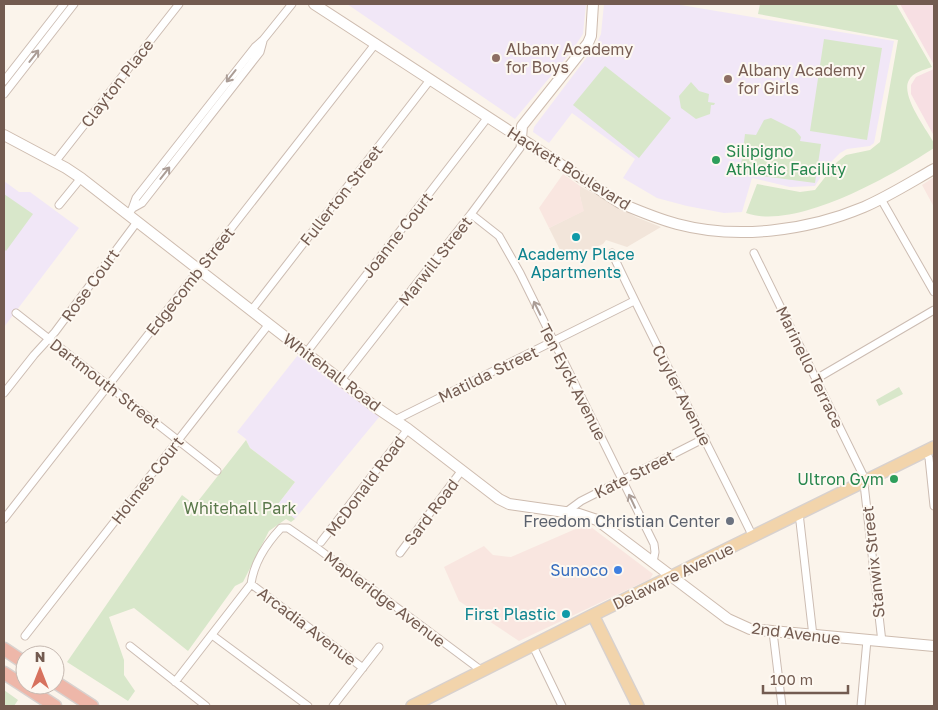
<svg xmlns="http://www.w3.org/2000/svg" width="938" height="710" viewBox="0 0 938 710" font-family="'Golos Text',sans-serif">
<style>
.residential{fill:#f2e5da}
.commercial{fill:#f9e6e0}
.education{fill:#f1e7f7}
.medical{fill:#f7dfe3}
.green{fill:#d8e7ca}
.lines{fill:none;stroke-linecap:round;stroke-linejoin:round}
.street-casing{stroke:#ccbcb2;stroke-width:9}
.secondary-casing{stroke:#cebcaf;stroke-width:12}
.primary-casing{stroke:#d8d1ce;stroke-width:14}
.highway-casing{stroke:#d8d1ce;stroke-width:15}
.street{stroke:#fff;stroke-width:7}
.secondary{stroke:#fff;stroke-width:10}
.primary{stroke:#f2d4ab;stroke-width:11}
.highway{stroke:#eeb7a9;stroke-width:12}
.oneway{stroke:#ab9d96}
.education-dot{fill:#8d6e63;stroke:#fdf8f1;stroke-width:2}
.leisure-dot{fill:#2e9e5b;stroke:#fdf8f1;stroke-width:2}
.culture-dot{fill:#0f9aa8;stroke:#fdf8f1;stroke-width:2}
.worship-dot{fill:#6b7280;stroke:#fdf8f1;stroke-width:2}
.shop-dot{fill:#3f7fe0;stroke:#fdf8f1;stroke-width:2}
.labels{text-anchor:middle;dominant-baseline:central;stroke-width:4;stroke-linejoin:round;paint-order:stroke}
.education-label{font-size:16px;fill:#785e54;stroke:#fdf8f1;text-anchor:start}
.street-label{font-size:16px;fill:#735b50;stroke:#fdf8f1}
.leisure-label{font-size:16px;fill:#27864d;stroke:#fdf8f1;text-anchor:start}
.culture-label{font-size:16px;fill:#0d838f;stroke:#fdf8f1}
.park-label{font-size:16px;fill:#59784a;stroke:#fdf8f1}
.worship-label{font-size:16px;fill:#5b616d;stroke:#fdf8f1;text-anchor:end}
.shop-label{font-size:16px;fill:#366cbe;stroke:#fdf8f1;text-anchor:end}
</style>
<rect width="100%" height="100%" fill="#fbf4eb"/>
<path class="residential" d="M580 186 636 217 661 227 627 247 606 240 603 244 565 260 549 228 583 211 580 196Z"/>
<path class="commercial" d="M563 174 580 186V196L584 211 549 228 539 208Z
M934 177V207L922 185Z
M587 524 653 574 650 579 519 641 459 601 444 567 484 546 493 555 511 557Z"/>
<path class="education" d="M347 4H586L583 34 571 52 515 119Z
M604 4H675L894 41 874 143 870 146 847 149 840 153 828 165 815 186 790 187 752 178 742 212 724 213 687 206 657 198 623 178 635 159 572 113 549 143 533 132 534 127 596 45 601 34Z
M4 181 19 192H30L79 228 4 327Z
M298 355 380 416 295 519 278 504 295 482 250 448 246 439 237 432Z"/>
<path class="medical" d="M900 4H934V65Z
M934 69V136L911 94V85L916 77Z"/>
<path class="green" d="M760 4H896L932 67C924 70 913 72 909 80 900 95 927 130 934 143V148C893 175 796 231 746 213L757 184 800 192 815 190 837 162 846 155 870 150 880 142 898 40 758 14Z
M824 39 882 48 867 140 810 131Z
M605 66 671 118 639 158 573 105Z
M691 82 699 91 709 94 708 102 715 103 714 105H711L710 114 696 119 681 108 679 96Z
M771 118 795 130 801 137 800 141 821 144 815 183 740 173 745 134 756 135 764 120Z
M4 194 33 214 6 251 4 249Z
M899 387 903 394 879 406 876 400Z
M246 440 250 448 295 482 278 504 295 519 291 522 286 519 269 531 243 582 235 586 188 651 134 608 109 617 124 660V675L135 691 128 701 67 662 182 495 195 505Z
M4 690 18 700 14 706H4Z"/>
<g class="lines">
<g class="street-casing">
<path id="street" d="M4 81 64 4
M4 94 74 4
M55 162 179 4
M881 199 934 292
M59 205 81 178
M133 208 142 203 260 52 263 41
M471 214 499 236 520 273 654 544 655 552 653 562
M128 215 132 209 136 198 255 47 263 40 292 4
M612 253C657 349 707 442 753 537
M754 253 863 475 882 642
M251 311 430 80
M16 313 217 471
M306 353 488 117
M816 379 934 310
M341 380 471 214 520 148 521 138
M4 393 34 355 55 332 137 222
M395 420 634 301
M926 452 929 458 934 506
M566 512 581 501 705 438
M799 513 813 636
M4 519 376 43
M321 542 408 429
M400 553 462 470
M251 584 363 668
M773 632 782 706
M212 635 308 706
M25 636 269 324
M130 646 206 706
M533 646 562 706
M175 682 251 584C254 562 266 544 281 528H288L317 548 482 671
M333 706 379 647
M861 706 867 640"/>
</g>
<g class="secondary-casing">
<path id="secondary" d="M314 4 620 203C639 211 658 219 677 224 737 240 807 231 864 207 889 196 911 182 934 169
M4 135 66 168 81 178 374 406 408 429 499 499 509 504 579 514 597 520 728 619 750 629 934 646
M521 138 522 126 588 43 591 36 593 4"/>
</g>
<g class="primary-casing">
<path id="primary" d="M593 615 638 706
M412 706 593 615 934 447"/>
</g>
<g class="highway-casing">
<path id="highway" d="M4 649 25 663
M4 673 55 706
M55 682 92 706"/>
</g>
<use href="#street" class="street"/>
<use href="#secondary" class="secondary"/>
<use href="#primary" class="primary"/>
<use href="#highway" class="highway"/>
</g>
<defs><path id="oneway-shaft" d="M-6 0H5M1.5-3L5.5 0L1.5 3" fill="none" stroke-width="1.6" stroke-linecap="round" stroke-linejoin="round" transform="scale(1.25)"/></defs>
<g class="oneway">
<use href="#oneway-shaft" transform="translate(34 56) rotate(-52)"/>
<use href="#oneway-shaft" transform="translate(231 76) rotate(128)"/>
<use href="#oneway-shaft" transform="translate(165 173) rotate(-52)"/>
<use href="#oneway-shaft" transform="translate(537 308) rotate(-116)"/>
<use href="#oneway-shaft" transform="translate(632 501) rotate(-115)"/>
</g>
<g class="education-dot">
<circle cx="496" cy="58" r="5"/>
<circle cx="728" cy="79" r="5"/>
</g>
<g class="leisure-dot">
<circle cx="716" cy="160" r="5"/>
<circle cx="894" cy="479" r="5"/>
</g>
<g class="culture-dot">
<circle cx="576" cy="237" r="5"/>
<circle cx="566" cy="614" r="5"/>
</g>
<circle class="worship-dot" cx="730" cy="521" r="5"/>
<circle class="shop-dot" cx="618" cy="570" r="5"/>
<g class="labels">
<g class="education-label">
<text x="506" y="49">Albany Academy<tspan x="506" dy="18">for Boys</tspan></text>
<text x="738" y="70">Albany Academy<tspan x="738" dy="18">for Girls</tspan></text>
</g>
<g class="street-label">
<text transform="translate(117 83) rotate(-52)">Clayton Place</text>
<text transform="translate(569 168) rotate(32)">Hackett Boulevard</text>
<text transform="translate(341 195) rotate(-52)">Fullerton Street</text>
<text transform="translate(397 235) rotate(-52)">Joanne Court</text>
<text transform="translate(435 261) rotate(-52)">Marwill Street</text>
<text transform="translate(190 281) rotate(-52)">Edgecomb Street</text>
<text transform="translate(90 285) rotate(-54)">Rose Court</text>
<text transform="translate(810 367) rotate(64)">Marinello Terrace</text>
<text transform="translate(332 372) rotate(37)">Whitehall Road</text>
<text transform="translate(488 374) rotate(-26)">Matilda Street</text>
<text transform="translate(573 382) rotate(63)">Ten Eyck Avenue</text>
<text transform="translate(105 383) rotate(38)">Dartmouth Street</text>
<text transform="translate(682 395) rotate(63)">Cuyler Avenue</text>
<text transform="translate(634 474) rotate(-27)">Kate Street</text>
<text transform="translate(147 480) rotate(-52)">Holmes Court</text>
<text transform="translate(365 486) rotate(-53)">McDonald Road</text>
<text transform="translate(431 512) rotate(-53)">Sard Road</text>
<text transform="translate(873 562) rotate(-96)">Stanwix Street</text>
<text transform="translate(673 576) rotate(-26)">Delaware Avenue</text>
<text transform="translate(385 599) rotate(37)">Mapleridge Avenue</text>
<text transform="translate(307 626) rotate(37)">Arcadia Avenue</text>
<text transform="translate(796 633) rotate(7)">2nd Avenue</text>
</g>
<g class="leisure-label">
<text x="726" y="151">Silipigno<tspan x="726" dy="18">Athletic Facility</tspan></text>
<text x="884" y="479" text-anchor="end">Ultron Gym</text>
</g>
<g class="culture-label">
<text x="576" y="254">Academy Place<tspan x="576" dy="18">Apartments</tspan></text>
<text x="556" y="614" text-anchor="end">First Plastic</text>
</g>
<g class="park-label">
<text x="240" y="508">Whitehall Park</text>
</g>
<g class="worship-label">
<text x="720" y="521">Freedom Christian Center</text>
</g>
<g class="shop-label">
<text x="608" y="570">Sunoco</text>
</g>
</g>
<rect width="938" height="710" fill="none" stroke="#735b50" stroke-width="10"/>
<g transform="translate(40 670)"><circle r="24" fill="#fdf8f1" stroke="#c6b9b1"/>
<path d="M0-4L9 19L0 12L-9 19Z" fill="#d7725e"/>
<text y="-8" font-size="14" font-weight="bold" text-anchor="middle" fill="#735b50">N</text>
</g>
<path d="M763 685v8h85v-8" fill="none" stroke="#735b50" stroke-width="2.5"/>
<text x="770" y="685" font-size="15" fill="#735b50" stroke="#fdf8f1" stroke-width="4" paint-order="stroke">100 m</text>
</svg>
